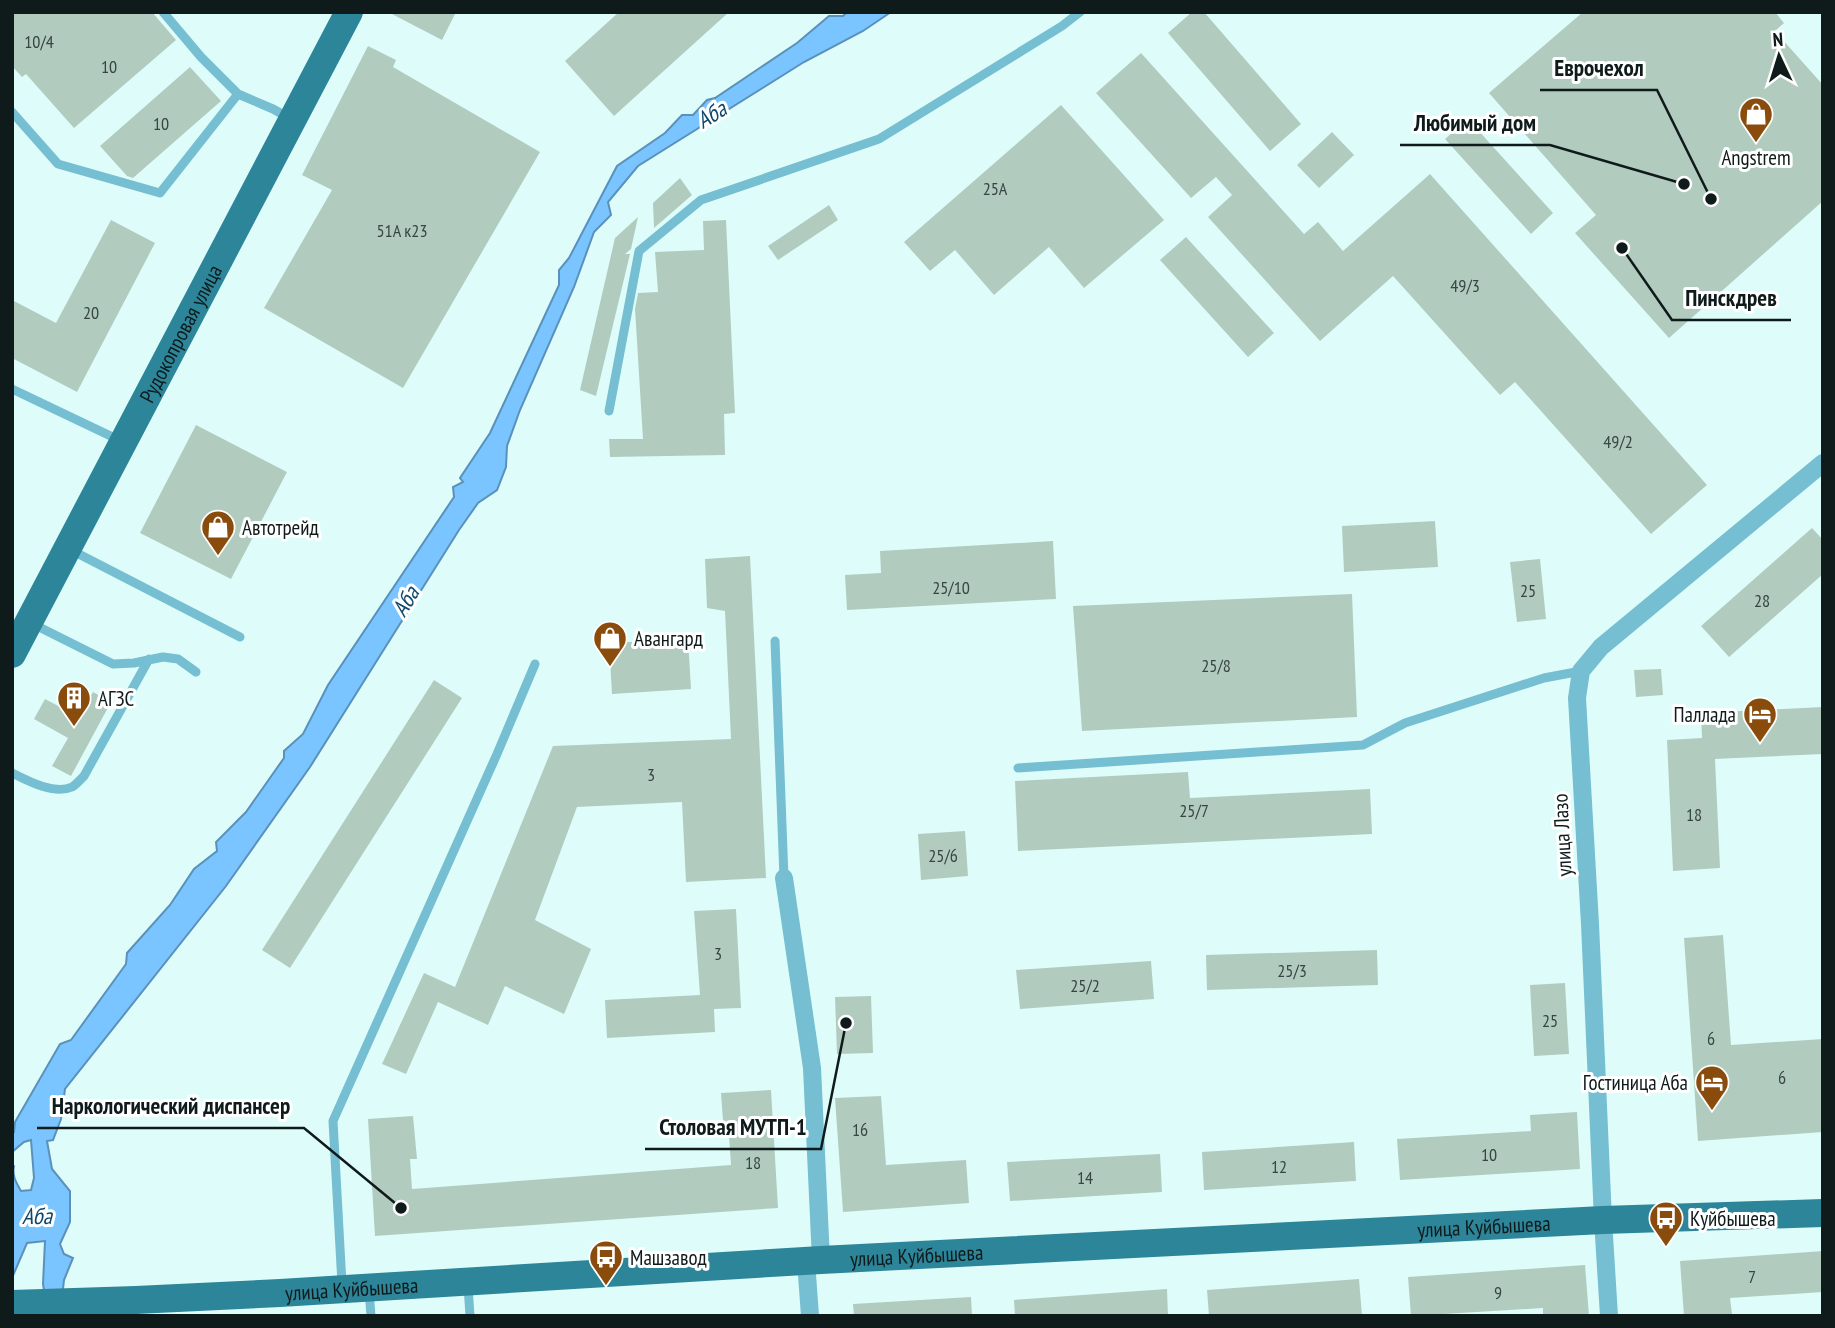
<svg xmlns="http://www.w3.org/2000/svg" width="1835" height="1328" viewBox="0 0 1835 1328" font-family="'PT Sans Narrow',sans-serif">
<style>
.water{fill:#7ac4ff;stroke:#5a91ba;stroke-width:2}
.building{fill:#b2cbbf}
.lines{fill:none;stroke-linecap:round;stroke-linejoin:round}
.service{stroke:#76bed1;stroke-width:9}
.minor{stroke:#76bed1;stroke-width:18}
.primary{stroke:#2d859a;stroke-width:28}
.labels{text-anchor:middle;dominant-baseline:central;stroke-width:6;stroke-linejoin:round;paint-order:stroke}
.number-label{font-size:18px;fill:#384643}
.poi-label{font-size:21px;fill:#0f1a1a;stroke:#fff;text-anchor:start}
.street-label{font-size:21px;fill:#0f1a1a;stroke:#fff}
.water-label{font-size:23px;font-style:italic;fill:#0f486d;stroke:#fff}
.leader{fill:none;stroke:#0f1a1a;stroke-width:2.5}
.callout-dot{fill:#0f1a1a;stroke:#fff;stroke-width:2.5}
.callout-label{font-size:23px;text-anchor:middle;font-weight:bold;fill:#0f1a1a;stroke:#fff;stroke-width:6;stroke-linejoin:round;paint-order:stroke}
</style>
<rect width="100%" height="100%" fill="#defdfa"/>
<path class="water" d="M847 12H891L863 31 804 62 638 166 608 202 611 215 594 232 574 287 520 410 507 446 506 467 497 490 478 503 459 530 310 767 226 886 65 1089 61 1119 53 1140 47 1141 52 1169 70 1191V1222L60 1244 64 1254 73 1258 64 1280 60 1316H48L43 1284 45 1241 27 1243 12 1278V1165L14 1166C12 1176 16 1182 21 1191L31 1190 34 1178 31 1140 24 1142 12 1152V1134L14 1132 15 1122 60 1044 71 1040 126 964 127 953 170 905 194 869 217 851 216 842 246 812 284 758V751L303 734 328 685 454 497 453 487 463 482 460 478 490 433 559 285V270L569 258 617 166 665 133 682 115H693L707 100 715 98 797 43 829 16H843Z"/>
<path class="building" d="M12 12H152L176 40 74 128 26 74 22 77 12 66Z
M388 12H456L442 40Z
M619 12H729L614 116 565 61Z
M1192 12H1204L1301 124 1270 151 1168 33Z
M1583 12H1775L1784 23 1775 31 1823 85V201L1669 338 1575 233 1596 215 1489 93Z
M368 46 396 60 393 67 540 152 403 388 264 308 332 190 302 175Z
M1141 53 1304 234 1318 222 1343 251 1430 174 1707 485 1651 534 1515 382 1500 395 1393 276 1320 341 1208 217 1232 195 1216 177 1191 198 1096 93Z
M190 67 221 101 133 178 127 176 100 146Z
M1061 105 1164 220 1084 288 1049 247 994 295 955 250 930 271 904 242Z
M1468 119 1553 213 1531 234 1445 139Z
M1332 132 1354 155 1319 188 1297 165Z
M680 178 692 195 654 228 653 203Z
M829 205 838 220 778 260 768 246Z
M638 217 631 249 625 254H630L596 396 580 390 615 238Z
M111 220 155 243 77 392 12 358V300L56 323Z
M726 220 735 413 724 414 725 455 610 457 609 439H643L635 309 638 293 658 292 655 252 704 250 703 221Z
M1186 237 1274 333 1248 357 1160 260Z
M196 425 287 472 231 579 140 533Z
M1435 521 1438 567 1344 572 1342 526Z
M1812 528 1823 540V574L1729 657 1701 626Z
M1053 541 1056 599 847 610 845 575 881 573 880 551Z
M750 556 766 878 686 882 682 802 577 807 535 920 591 949 564 1014 505 986 488 1025 438 1002 406 1074 382 1064 424 973 455 987 553 746 731 739 725 611 707 608 705 559Z
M1540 559 1546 619 1517 622 1510 562Z
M1352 594 1357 717 1082 731 1073 606Z
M688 639 691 689 612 694 609 643Z
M1661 669 1663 695 1636 697 1634 670Z
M434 680 462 698 290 968 262 950Z
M93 692 111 702 71 776 52 766 68 738 34 719 45 699 79 717Z
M1823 707V754L1715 759 1720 868 1673 871 1667 740 1702 738 1701 713Z
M1188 772 1190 798 1370 789 1372 834 1018 851 1015 781Z
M965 831 968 876 921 880 918 834Z
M736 909 741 1008 714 1009 715 1032 607 1038 605 1000 700 995 694 911Z
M1723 935 1731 1045 1823 1039V1132L1698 1141 1684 938Z
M1377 950 1378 985 1207 990 1206 955Z
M1151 961 1154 999 1020 1009 1016 970Z
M1565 983 1569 1054 1534 1056 1530 985Z
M871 996 873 1053 837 1054 835 997Z
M771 1090 778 1208 375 1236 368 1119 413 1116 417 1159H410L412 1189 731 1165 729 1136 724 1135 721 1093Z
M881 1096 886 1165 966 1160 969 1203 843 1212 835 1098Z
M1577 1112 1580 1169 1400 1180 1397 1139 1531 1131 1530 1115Z
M1354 1142 1356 1181 1204 1190 1202 1152Z
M1160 1154 1162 1192 1010 1201 1007 1162Z
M1823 1251V1292L1730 1298 1732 1314 1684 1316 1680 1261Z
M1585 1265 1589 1316H1543V1308L1411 1316 1408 1277Z
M1359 1279 1362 1316H1209L1207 1290Z
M1167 1289 1168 1316H1015L1014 1300Z
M971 1297 972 1316H854L853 1304Z"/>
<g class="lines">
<path class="service" d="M163 12 201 57 238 94
M12 112 58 164 160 193 238 94 273 109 289 118
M12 389 119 440
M609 411 639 251 701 200 879 139 1062 26 1080 12
M69 549 240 637
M33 624 113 664 134 663 163 657 178 659 196 672
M775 641 784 878
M1018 768 1363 745 1405 723 1544 678 1581 671
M12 773C28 781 54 795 72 787 76 785 81 779 84 776L149 659
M342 1284 333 1121 497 754 535 664
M468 1286 470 1316
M369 1290 371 1316"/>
<path class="minor" d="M784 878 812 1068 821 1260
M806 1261 810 1316
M1609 1316 1603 1220 1590 924 1577 698 1581 671 1601 647 1823 463"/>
<g class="primary">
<path id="s1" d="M12 654 349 12"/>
<path id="s2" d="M12 1304 136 1300 280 1293 821 1260 1603 1220 1823 1213"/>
</g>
</g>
<defs>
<g id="shop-pin" transform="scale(1.75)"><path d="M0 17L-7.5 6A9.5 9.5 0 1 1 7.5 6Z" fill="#894c0d" stroke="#fff"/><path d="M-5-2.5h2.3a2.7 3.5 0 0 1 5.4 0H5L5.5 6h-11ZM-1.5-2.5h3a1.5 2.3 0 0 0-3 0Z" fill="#fff"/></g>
<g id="building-pin" transform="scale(1.75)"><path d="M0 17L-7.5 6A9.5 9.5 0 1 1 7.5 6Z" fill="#894c0d" stroke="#fff"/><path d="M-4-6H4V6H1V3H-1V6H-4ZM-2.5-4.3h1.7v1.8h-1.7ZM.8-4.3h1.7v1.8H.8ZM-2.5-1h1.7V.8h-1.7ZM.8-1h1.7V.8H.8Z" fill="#fff"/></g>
<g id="hotel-pin" transform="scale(1.75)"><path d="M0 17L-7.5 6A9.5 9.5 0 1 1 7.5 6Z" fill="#894c0d" stroke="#fff"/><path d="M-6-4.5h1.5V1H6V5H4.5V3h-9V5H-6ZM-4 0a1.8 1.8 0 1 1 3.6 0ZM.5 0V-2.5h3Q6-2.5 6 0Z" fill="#fff"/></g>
<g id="bus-pin" transform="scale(1.75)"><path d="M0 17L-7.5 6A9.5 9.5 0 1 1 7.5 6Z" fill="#894c0d" stroke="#fff"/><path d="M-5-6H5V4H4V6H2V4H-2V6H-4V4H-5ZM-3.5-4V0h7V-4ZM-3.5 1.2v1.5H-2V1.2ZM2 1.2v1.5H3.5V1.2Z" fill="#fff"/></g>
</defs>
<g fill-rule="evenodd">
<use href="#shop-pin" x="1756" y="114"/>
<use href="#shop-pin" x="218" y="527"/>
<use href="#shop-pin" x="610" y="638"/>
<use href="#building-pin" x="74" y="698"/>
<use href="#hotel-pin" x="1760" y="714"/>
<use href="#hotel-pin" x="1712" y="1082"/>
<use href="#bus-pin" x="1666" y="1218"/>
<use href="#bus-pin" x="606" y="1257"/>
</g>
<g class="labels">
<g class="number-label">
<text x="39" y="41">10/4</text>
<text x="109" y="66">10</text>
<text x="161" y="123">10</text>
<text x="995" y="188">25А</text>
<text x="402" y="230">51А к23</text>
<text x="1465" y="285">49/3</text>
<text x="91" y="312">20</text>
<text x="1618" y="441">49/2</text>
<text x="951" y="587">25/10</text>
<text x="1528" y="590">25</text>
<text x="1762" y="600">28</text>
<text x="1216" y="665">25/8</text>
<text x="651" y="774">3</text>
<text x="1194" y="810">25/7</text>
<text x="1694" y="814">18</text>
<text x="943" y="855">25/6</text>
<text x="718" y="953">3</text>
<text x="1292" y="970">25/3</text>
<text x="1085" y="985">25/2</text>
<text x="1550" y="1020">25</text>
<text x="1711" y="1038">6</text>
<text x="1782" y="1077">6</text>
<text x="860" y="1129">16</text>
<text x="1489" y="1154">10</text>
<text x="753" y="1162">18</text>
<text x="1279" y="1166">12</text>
<text x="1085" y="1177">14</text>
<text x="1752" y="1276">7</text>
<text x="1498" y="1292">9</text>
</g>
<g class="poi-label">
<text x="1756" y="157" text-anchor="middle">Angstrem</text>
<text x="242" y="527">Автотрейд</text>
<text x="634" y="638">Авангард</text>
<text x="98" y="698">АГЗС</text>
<text x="1736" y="714" text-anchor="end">Паллада</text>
<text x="1688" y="1082" text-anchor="end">Гостиница Аба</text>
<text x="1690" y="1218">Куйбышева</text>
<text x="630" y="1257">Машзавод</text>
</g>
<g class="street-label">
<text stroke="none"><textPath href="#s1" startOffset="362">Рудокопровая улица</textPath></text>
<text transform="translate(1562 835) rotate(-93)">улица Лазо</text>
<text stroke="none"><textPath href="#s2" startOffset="1474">улица Куйбышева</textPath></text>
<text stroke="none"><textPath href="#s2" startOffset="906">улица Куйбышева</textPath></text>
<text stroke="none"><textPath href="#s2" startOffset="340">улица Куйбышева</textPath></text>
</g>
<g class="water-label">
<text transform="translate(711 114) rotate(-32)">Аба</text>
<text transform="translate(405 601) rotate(-59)">Аба</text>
<text x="37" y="1215">Аба</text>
</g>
</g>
<path class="leader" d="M1711 199L1657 90H1540M1684 184L1550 145H1400M1622 248L1672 320H1791M401 1208L304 1128H37M846 1023L821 1149H645"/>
<g class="callout-dot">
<circle cx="1711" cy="199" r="7"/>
<circle cx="1684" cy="184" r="7"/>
<circle cx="1622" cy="248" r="7"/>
<circle cx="401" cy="1208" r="7"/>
<circle cx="846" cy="1023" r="7"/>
</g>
<g class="callout-label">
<text x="1599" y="76">Еврочехол</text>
<text x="1475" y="131">Любимый дом</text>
<text x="1731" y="306">Пинскдрев</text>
<text x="171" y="1114">Наркологический диспансер</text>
<text x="733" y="1135">Столовая МУТП-1</text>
</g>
<rect width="1835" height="1328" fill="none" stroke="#0f1a1a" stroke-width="28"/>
<g transform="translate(1779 56) rotate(356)" stroke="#ffffff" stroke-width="5" paint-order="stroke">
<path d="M0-5L12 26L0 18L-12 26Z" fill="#0f1a1a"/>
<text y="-10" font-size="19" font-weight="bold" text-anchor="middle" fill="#0f1a1a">N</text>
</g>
</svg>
